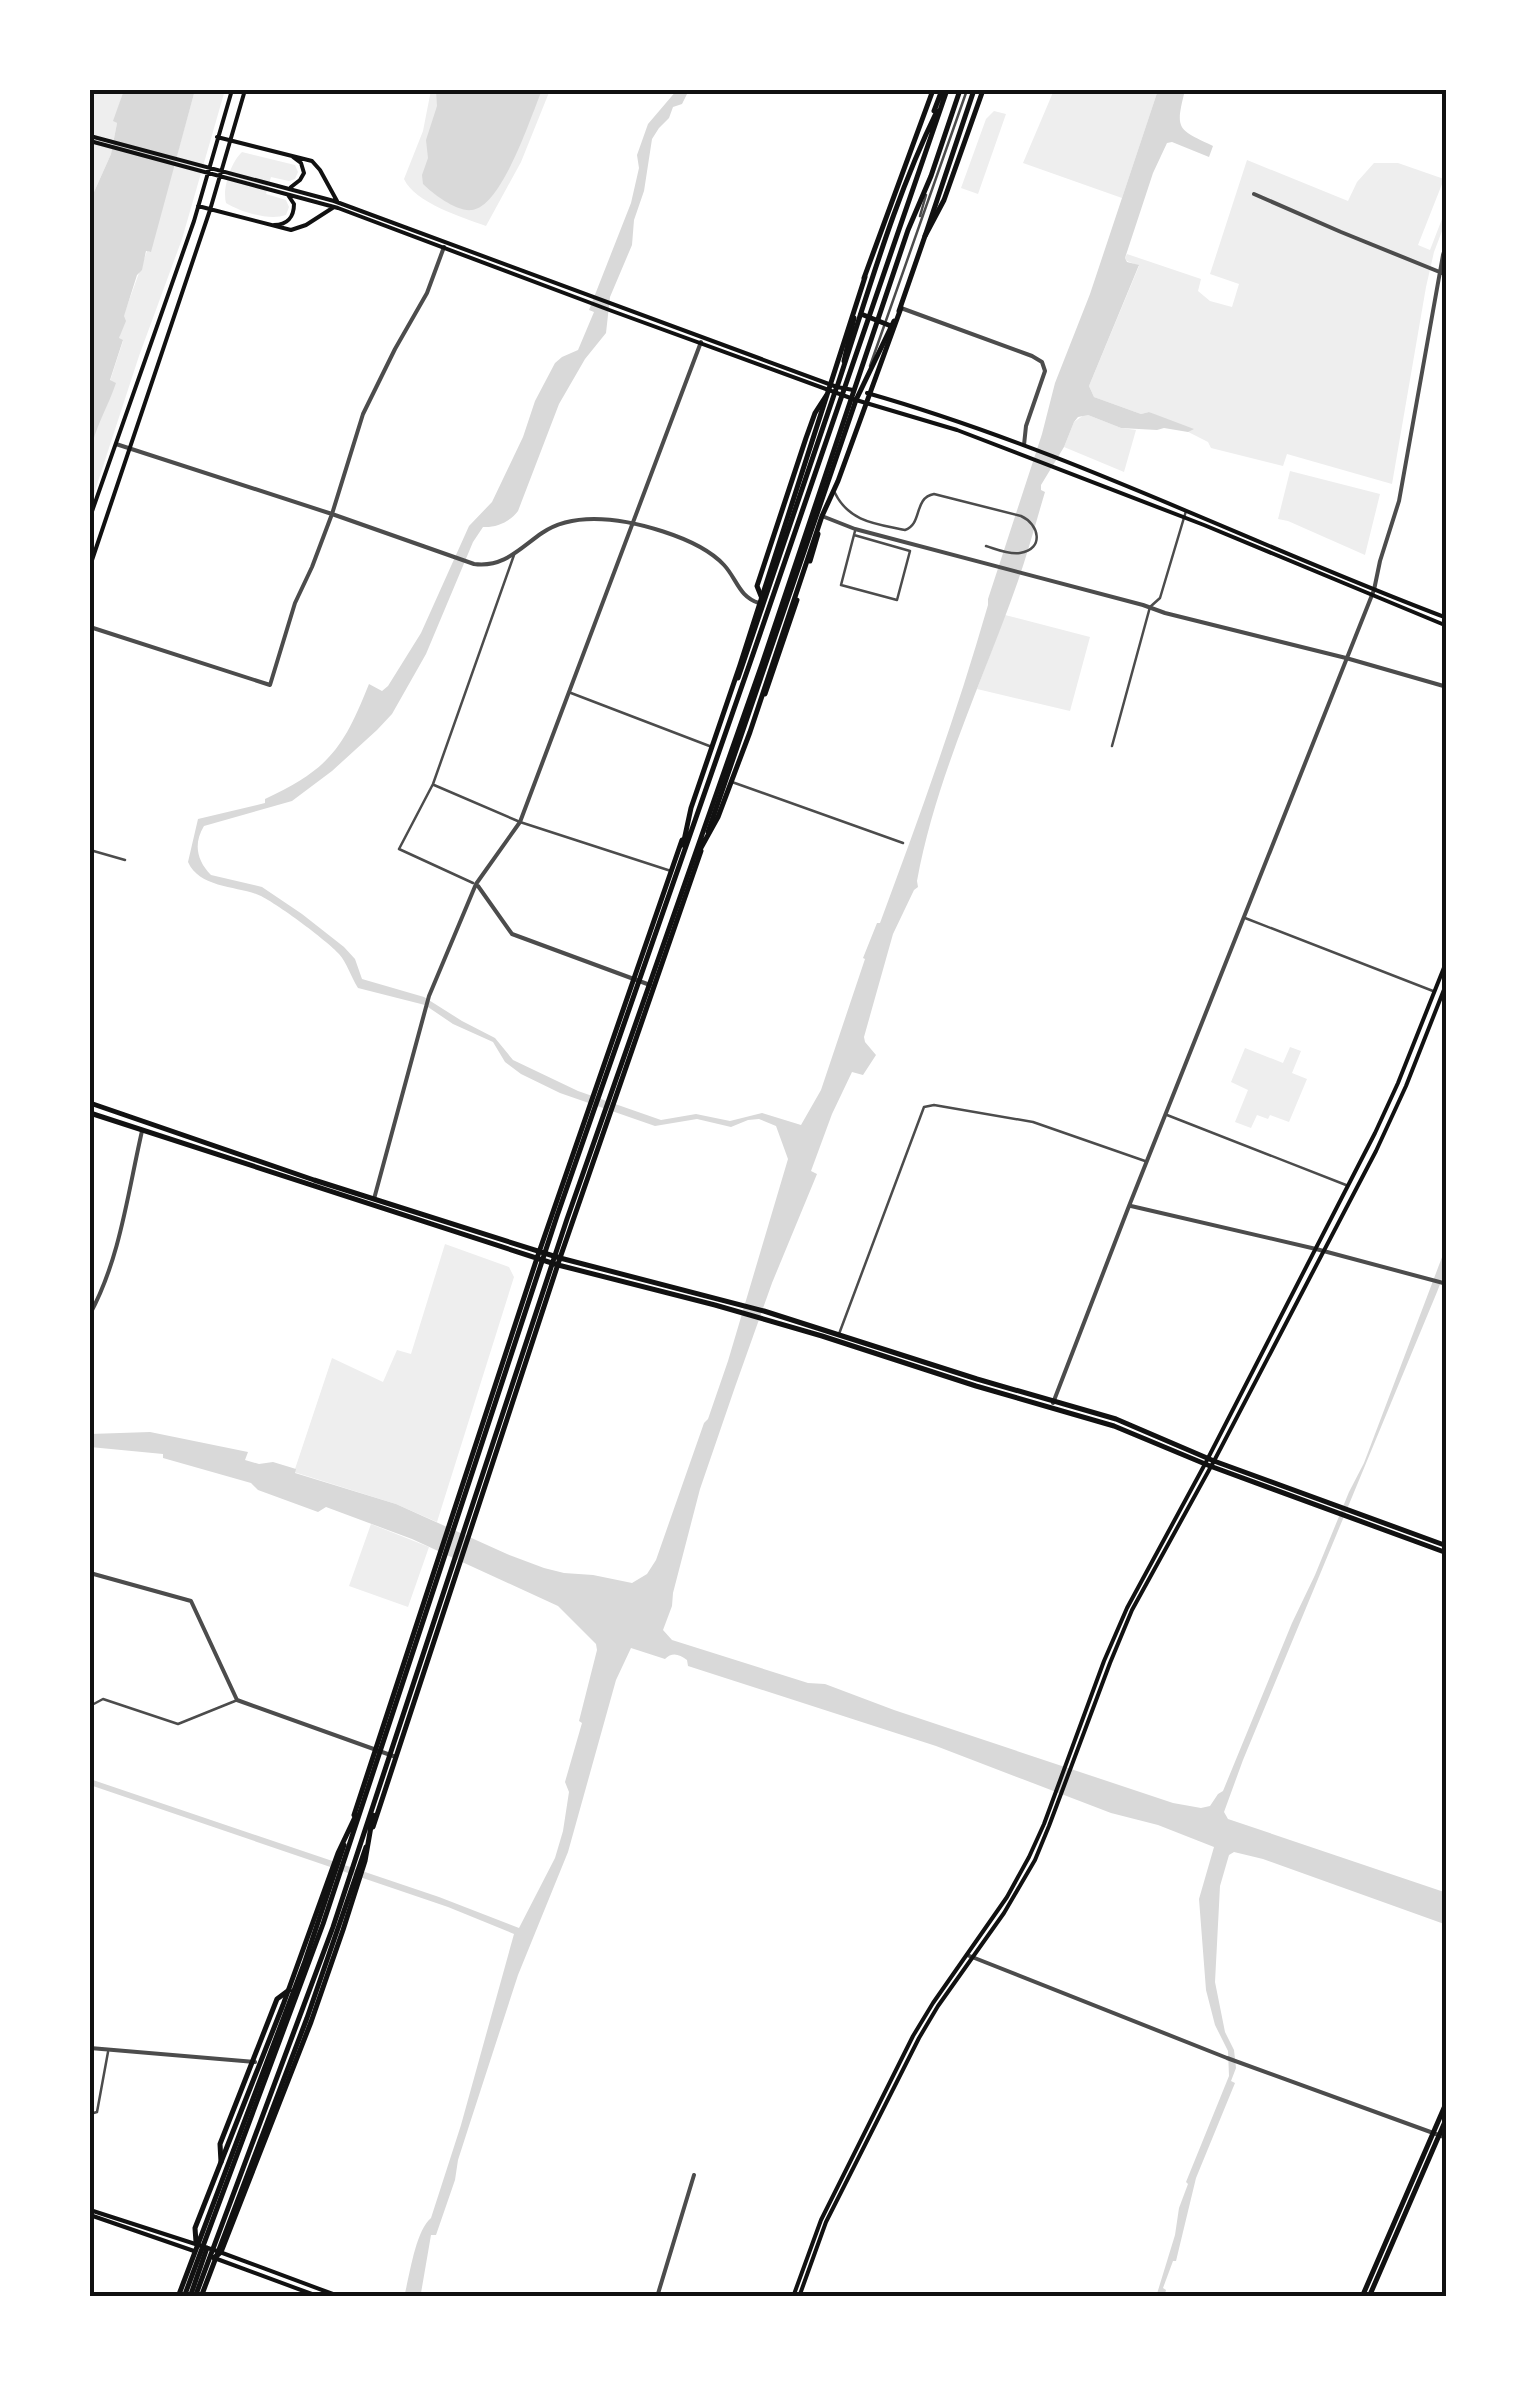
<svg xmlns="http://www.w3.org/2000/svg" width="1537" height="2387" viewBox="0 0 1537 2387" font-family="'Alegreya Sans',sans-serif">
<style>
.green{fill:#eee}
.water{fill:#d9d9d9}
.lines{fill:none;stroke-linecap:round;stroke-linejoin:round}
.minor{stroke:#4c4c4c;stroke-width:2.5}
.tertiary{stroke:#4c4c4c;stroke-width:4}
.secondary{stroke:#111;stroke-width:4}
.primary{stroke:#111;stroke-width:5}
.trunk{stroke:#111;stroke-width:5}
.neatline{fill:none;stroke:#111;stroke-width:4}
</style>
<rect width="100%" height="100%" fill="#fff"/>
<path class="green" d="M90 90H124L114 121 117 123 111 154 90 201Z
M195 90H225L182 239 139 356 90 506C90 483 87 457 94 434 99 416 110 401 115 383L110 381 123 341 119 339 123 317 147 251 150 252Z
M431 90H550L521 162 486 226C462 217 415 203 404 179L423 131Z
M1054 90H1158L1122 198 1023 163Z
M994 111 1006 114 978 194 961 188 986 119Z
M242 152 295 165 298 172 295 179 289 181 271 177 266 194 286 200 289 207 286 215C269 221 241 212 226 203 222 189 231 162 242 152Z
M1247 160 1348 201 1357 182 1374 163H1398L1444 179 1418 245 1430 250 1447 206V218L1434 252 1426 287 1392 484 1287 454 1283 466 1211 448 1208 442 1149 412 1141 414 1094 397 1089 386 1139 266 1127 261 1125 258 1127 254 1201 279 1198 291 1210 301 1232 307 1239 284 1210 274Z
M1084 415H1088L1121 428 1136 430 1124 472 1064 447 1074 422Z
M1290 471 1380 494 1365 555 1288 521 1278 519Z
M1005 615 1090 637 1070 711 977 689Z
M1290 1047 1301 1051 1292 1073 1307 1079 1289 1122 1270 1115 1268 1119 1257 1115 1251 1128 1235 1122 1248 1090 1231 1082 1245 1048 1283 1063Z
M445 1244 509 1267 514 1277 437 1522 396 1504 294 1472 332 1358 383 1382 397 1350 411 1354Z
M371 1524 429 1547 408 1607 349 1586Z"/>
<path class="water" d="M124 90H195L151 252 146 251 142 270 137 275 124 316 126 321 119 338 123 340 110 380 116 383C108 407 95 427 90 453V201L111 154 117 123 113 121Z
M436 90H542C531 116 502 207 472 210 457 212 433 194 423 184L422 175 428 158 426 140 437 106Z
M677 90H689L682 104 673 107 669 118 659 128 652 139 644 191 634 220 632 245 610 297 606 333 585 359 559 404 518 511C511 521 496 528 483 527L473 542 426 654 392 714 377 730 332 771 292 801 204 826C193 844 197 861 211 875L262 887 302 914 344 947 355 959 362 979 424 997 462 1021 495 1038 513 1060 578 1091 661 1120 696 1114 730 1121 762 1113 801 1125 821 1090 865 959 863 958 877 923H880C919 818 957 713 988 605V599L1042 434 1055 383 1090 294 1158 90H1185C1175 130 1177 129 1213 146L1209 157 1172 142 1167 143 1153 173 1125 258 1127 262 1139 265 1089 386 1094 397 1141 414 1149 412 1194 429 1188 432 1164 428 1157 430 1121 428 1088 415 1078 417 1074 422 1064 447 1041 485V490L1045 492C1036 522 1028 552 1018 581 983 681 936 777 917 881L918 887 914 890 893 934 864 1037 865 1042 876 1055 863 1075 852 1072 832 1114 811 1171 817 1174 772 1283 735 1387 700 1489 673 1593 672 1606 663 1630 672 1640 808 1683 825 1684 894 1710 1173 1803 1201 1808 1210 1806 1218 1794 1223 1791 1292 1623 1315 1575 1349 1492 1364 1463 1447 1244V1266L1437 1292 1243 1760 1224 1812 1228 1819 1447 1893V1925L1263 1859 1234 1852 1229 1855 1220 1886 1215 1982 1225 2032 1234 2050 1236 2068 1231 2081 1235 2083 1196 2178 1176 2261H1173L1163 2288 1166 2290 1164 2297H1156L1175 2235 1179 2208 1188 2184 1186 2182 1229 2076 1228 2051 1215 2025 1206 1990 1199 1899 1214 1847 1158 1825 1111 1813 936 1746 688 1666 687 1660C679 1654 672 1652 665 1659L631 1648 616 1680 568 1852 518 1975 468 2129 458 2160 455 2180 436 2235H431L421 2293 420 2297H404C410 2275 415 2232 431 2218L461 2125 514 1934 448 1907 90 1785V1779L439 1897 519 1928 555 1858 563 1831 569 1792 565 1782 582 1723 579 1721 597 1650 596 1644 558 1606 412 1539 326 1507 318 1512 258 1490 251 1483 163 1458V1454L90 1447V1434L150 1432 248 1452 245 1460 259 1464 273 1462 296 1469 295 1473 396 1504 507 1554 544 1568 564 1573 593 1575 632 1583 647 1574 656 1560 704 1423 708 1419 728 1361 788 1159 776 1126 759 1119 748 1120 731 1127 697 1119 655 1126 560 1093 521 1074 505 1062 493 1042 453 1024 425 1005 358 988C351 977 347 963 339 954 329 942 270 898 256 894 234 886 199 887 188 862L198 819 265 803V799C329 769 343 749 369 684L382 691 388 686 421 633 469 526 492 502 523 437 535 401 555 363 562 357 578 350 594 312 589 310 631 203 639 168 637 155 648 124Z"/>
<g class="lines">
<path class="minor" d="M920 216 926 195
M870 366 967 90
M835 493C849 522 877 524 905 530 923 524 913 498 934 494L1021 516C1039 524 1045 549 1020 553 1009 555 996 549 986 546
M854 535 910 551 897 600 841 585 855 531
M571 693 712 747
M1112 746 1150 607 1160 598 1186 511
M732 782 903 843
M434 785 520 822 671 871
M90 850 125 860
M473 883 399 849 433 784 514 555
M1245 918 1433 991
M1167 1115 1346 1185
M839 1334 924 1107 934 1105 1033 1122 1145 1161
M90 1706 103 1699 178 1724 235 1701
M90 2114 97 2112 108 2052"/>
<path class="tertiary" d="M1254 194 1341 232 1447 275
M901 308 1032 356 1042 362 1045 371 1026 426 1024 445
M116 444 332 514 474 564C504 568 520 548 542 533 558 522 575 519 594 519 631 519 698 537 724 565 737 579 739 597 759 603
M822 516 855 529 1143 605 1165 613 1346 658 1447 687
M90 627 270 685 295 603 312 567 332 514 363 414 395 349 427 293 444 247
M478 886 512 934 650 985
M374 1199 429 996 476 884 520 822 701 342
M1131 1206 1316 1249 1447 1284
M90 1314C120 1259 128 1192 142 1131
M1053 1403 1129 1206 1374 590 1380 561 1399 501 1443 255 1447 243
M90 1573 191 1601 237 1700 396 1757
M967 1955 1227 2058 1447 2138
M90 2048 255 2062
M657 2297 694 2175"/>
<path class="secondary" d="M90 136 334 201 837 387 853 390
M217 137 312 161 320 170 337 201
M90 141 338 208 612 311 856 400 957 430 1204 525 1447 626
M291 187 300 180 304 173 301 163 293 157
M198 206 291 230 306 225 334 207
M274 225C287 225 294 217 294 204L288 195
M867 393C1067 450 1253 545 1447 618
M90 517 194 221 232 90
M90 566 210 210 245 90
M90 2210 217 2251 341 2297
M90 2215 194 2251
M217 2259 320 2297
M793 2297 821 2220 913 2036 933 2003 1007 1897 1029 1857 1044 1824 1104 1661 1127 1608 1205 1464 1375 1133 1398 1083 1447 960
M799 2297 826 2222 919 2038 938 2006 1004 1913 1035 1860 1049 1826 1110 1663 1132 1610 1214 1461 1376 1151 1406 1086 1447 982"/>
<path class="primary" d="M864 278 933 90
M899 311 925 236 944 200 983 90
M861 314 891 326
M844 361 854 318
M810 561 818 534
M763 601 757 586 806 438 815 413 826 396
M738 678 837 386
M765 694 797 600
M708 832 856 400 894 321
M90 1103 314 1180 560 1258 764 1311 977 1379 1116 1419 1214 1461 1447 1546
M90 1113 558 1265 715 1305 822 1336 976 1386 1114 1426 1210 1466 1447 1553
M354 1815 537 1258 682 840
M373 1827 560 1258 701 851
M196 2242 195 2228 221 2162 220 2144 277 1999 289 1990
M178 2297 304 1964 344 1845
M190 2297 207 2248
M201 2297 307 2018 366 1847
M1362 2297 1447 2101
M1369 2297 1447 2117"/>
<path class="trunk" d="M934 111 942 90
M925 236 974 90
M837 387C868 294 894 199 937 111
M683 845 691 808 740 665 865 277
M697 855 718 817 750 732 822 516 838 481 901 308
M221 2162 283 2005 338 1853 356 1815
M214 2258 221 2252 311 2022 343 1930 365 1861 373 1815
M184 2297 323 1924 557 1216 751 660 947 90
M195 2297 333 1927 567 1219 762 664 908 230 931 176 960 90"/>
</g>
<rect width="1537" height="2387" fill="none" stroke="#ffffff" stroke-width="185"/>
<rect x="92" y="92" width="1352" height="2202" class="neatline"/>
</svg>
